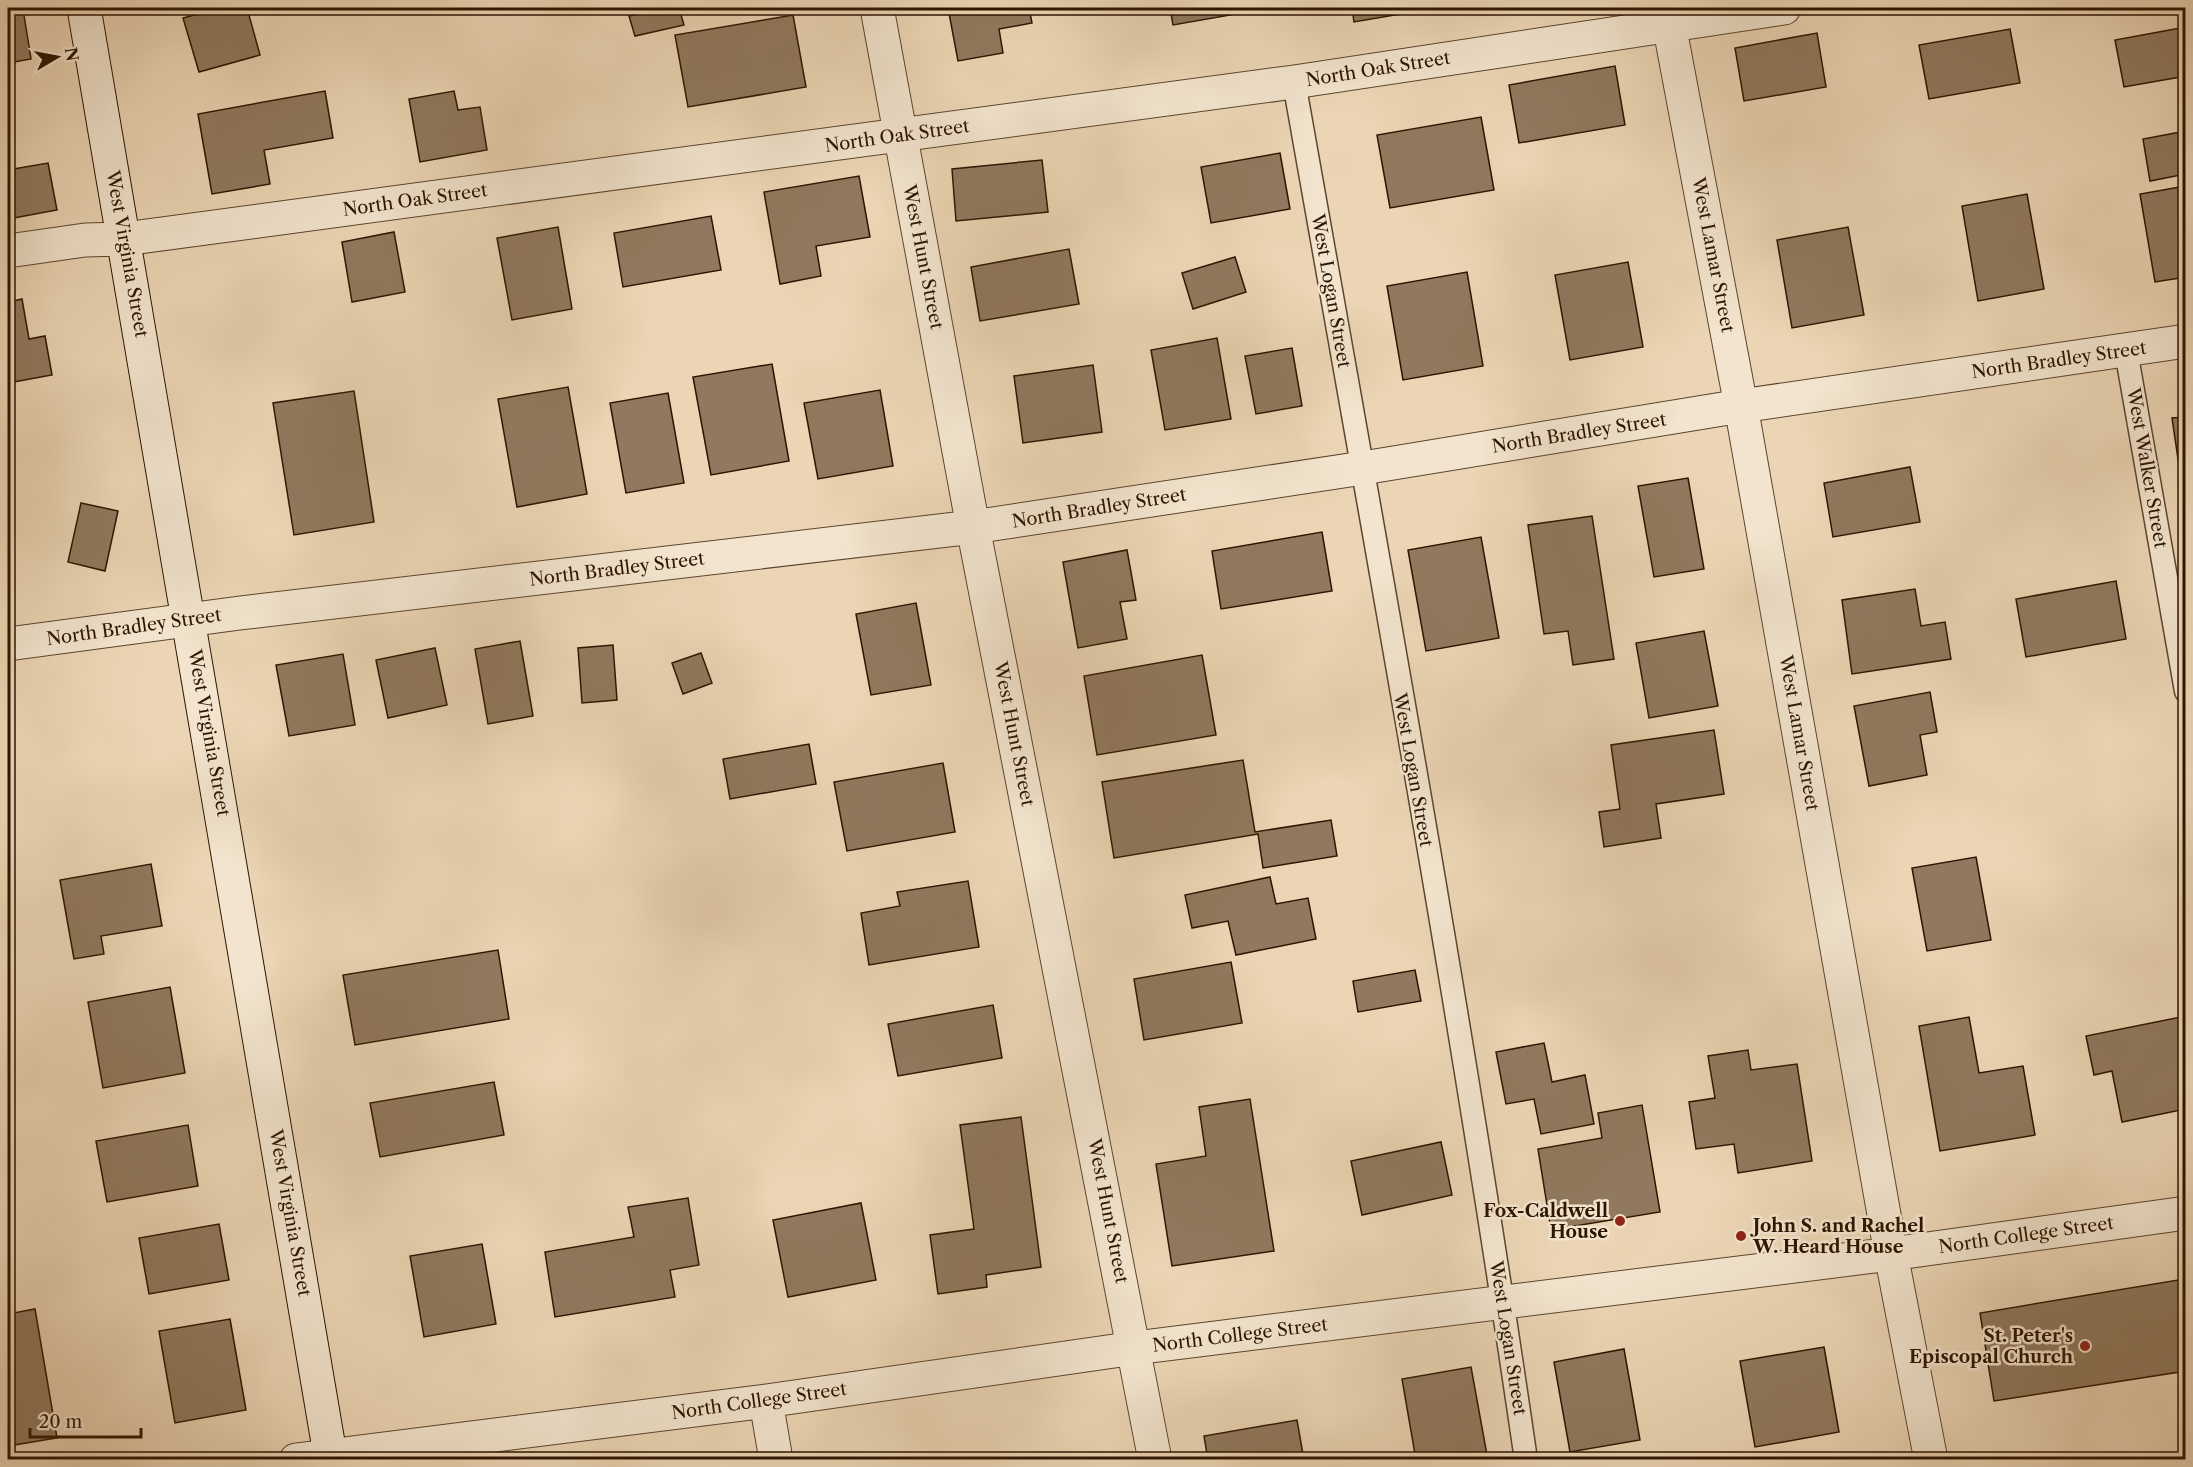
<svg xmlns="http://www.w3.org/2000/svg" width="2193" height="1467" viewBox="0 0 2193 1467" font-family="'Libre Caslon Text',serif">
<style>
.building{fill:#90795e;stroke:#2e1500;stroke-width:1.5}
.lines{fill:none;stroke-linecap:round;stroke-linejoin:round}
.service-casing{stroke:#5d452d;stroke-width:25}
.minor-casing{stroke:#5d452d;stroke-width:35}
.secondary-casing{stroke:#2e1500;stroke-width:35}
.service{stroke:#f2e4ce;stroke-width:22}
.minor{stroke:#f2e4ce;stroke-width:33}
.secondary{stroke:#f2e4ce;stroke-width:33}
.poi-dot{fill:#8f2418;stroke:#f2e4ce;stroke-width:2}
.labels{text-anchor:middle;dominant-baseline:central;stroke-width:5;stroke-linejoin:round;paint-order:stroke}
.street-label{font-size:18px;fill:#2e1500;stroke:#f2e4ce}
.poi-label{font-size:18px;font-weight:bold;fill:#2e1500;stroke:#f2e4ce;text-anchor:end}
</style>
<rect width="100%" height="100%" fill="#ebd5b4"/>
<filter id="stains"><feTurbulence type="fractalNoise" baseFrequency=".00333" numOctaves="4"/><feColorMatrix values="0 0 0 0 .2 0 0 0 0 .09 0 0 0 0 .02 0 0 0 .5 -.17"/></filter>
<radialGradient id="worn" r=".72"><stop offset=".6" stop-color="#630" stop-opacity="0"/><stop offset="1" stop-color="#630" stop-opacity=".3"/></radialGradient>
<path class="building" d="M219 8H247L260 55 199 72 183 18Z
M664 8H679L684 25 635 36 629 16Z
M948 8H1029L1032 23 999 29 1003 53 958 61Z
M1170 8H1241L1242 13 1173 25Z
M1352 8H1406L1407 13 1354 22Z
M23 9 31 59 8 63V11Z
M793 15 806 87 688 107 675 35Z
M2186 27V76L2124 87 2115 40Z
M2010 29 2020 83 1929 99 1919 45Z
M1817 33 1826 87 1744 101 1735 48Z
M1615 66 1625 125 1519 143 1509 85Z
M325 91 333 138 264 150 270 184 212 194 198 114Z
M454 91 458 110 480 107 487 150 420 162 409 99Z
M1481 117 1494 190 1390 208 1377 135Z
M2186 131V174L2150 181 2143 139Z
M1280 153 1290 209 1211 223 1201 167Z
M1042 160 1048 212 956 221 952 169Z
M48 163 57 210 8 219V170Z
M859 176 870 237 816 246 821 276 780 284 764 192Z
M2186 186V277L2155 282 2140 194Z
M2027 194 2044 289 1978 301 1962 206Z
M711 216 721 270 623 287 614 233Z
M558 227 572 309 512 320 497 238Z
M1848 227 1864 315 1792 328 1777 240Z
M394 232 405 292 352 302 342 242Z
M1069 249 1079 304 980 321 971 267Z
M1235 257 1246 292 1193 309 1182 273Z
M1628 262 1643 347 1570 360 1555 275Z
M1467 272 1483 366 1403 380 1387 286Z
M22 299 29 339 45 336 52 375 8 383V302Z
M1217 338 1231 419 1165 430 1151 350Z
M1292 348 1302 406 1256 414 1245 356Z
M772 364 789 461 711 475 693 377Z
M1093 365 1102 432 1023 443 1014 376Z
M568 387 587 494 517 507 498 399Z
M880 390 893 466 818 479 804 403Z
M354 391 374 522 294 535 273 403Z
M668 393 684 483 626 493 610 403Z
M2186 417V514L2172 418Z
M1910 467 1920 522 1833 537 1824 483Z
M1688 478 1704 569 1654 577 1638 486Z
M81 503 118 511 105 571 68 562Z
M1592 516 1614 659 1573 665 1568 631 1544 634 1528 525Z
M1322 532 1332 591 1221 609 1212 551Z
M1481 537 1499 638 1426 651 1408 550Z
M1127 550 1136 600 1120 602 1127 639 1078 648 1063 562Z
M2116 581 2126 639 2026 657 2016 599Z
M1915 589 1921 626 1945 622 1951 659 1852 674 1842 600Z
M916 603 931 685 871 695 856 614Z
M1704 631 1718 706 1649 718 1636 643Z
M520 641 533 716 488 724 475 649Z
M613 645 617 700 582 703 578 648Z
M435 648 447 705 388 718 376 660Z
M701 653 712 683 683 694 672 663Z
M343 654 355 725 289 736 276 665Z
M1202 655 1216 735 1097 755 1084 676Z
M1930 692 1937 732 1920 735 1927 775 1869 786 1854 706Z
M1714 730 1724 794 1656 804 1661 838 1604 847 1599 812 1620 809 1611 745Z
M809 744 816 784 730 799 723 759Z
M1243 760 1255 832 1331 820 1337 856 1263 868 1258 834 1114 858 1102 782Z
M943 763 955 832 847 851 834 782Z
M1976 857 1991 940 1927 951 1912 868Z
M151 864 162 926 101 936 104 954 74 959 60 880Z
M1270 877 1276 904 1308 898 1316 939 1236 955 1228 921 1192 928 1185 895Z
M968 881 979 947 869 965 861 913 900 906 897 892Z
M498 950 509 1019 355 1045 343 975Z
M1231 962 1242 1023 1144 1040 1134 979Z
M1415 970 1421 1001 1358 1012 1353 981Z
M170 987 185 1073 103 1088 88 1002Z
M993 1005 1002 1058 898 1076 888 1024Z
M2186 1016V1109L2122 1122 2112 1071 2094 1075 2086 1036Z
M1969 1017 1979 1073 2023 1066 2035 1135 1940 1151 1919 1026Z
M1544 1043 1552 1082 1585 1075 1594 1124 1541 1134 1534 1099 1506 1104 1496 1052Z
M1748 1050 1751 1070 1797 1064 1812 1161 1738 1173 1734 1144 1696 1149 1689 1102 1715 1098 1708 1056Z
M494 1082 504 1135 380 1157 370 1103Z
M1250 1099 1274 1251 1172 1266 1156 1164 1206 1156 1199 1107Z
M1642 1105 1660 1212 1551 1230 1538 1149 1602 1138 1598 1113Z
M1021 1117 1041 1267 986 1275 987 1287 938 1294 930 1235 974 1229 960 1125Z
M188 1125 198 1186 107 1202 96 1141Z
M1441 1142 1452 1195 1362 1215 1351 1161Z
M688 1198 699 1265 670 1270 675 1297 555 1317 545 1252 634 1237 628 1207Z
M861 1203 876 1280 788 1297 773 1220Z
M219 1224 229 1280 149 1294 139 1238Z
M482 1244 496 1324 424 1337 410 1256Z
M2178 1280 2186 1322V1371L1994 1401 1980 1313Z
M35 1309 57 1438 8 1446V1314Z
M230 1319 246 1410 175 1423 159 1331Z
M1824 1347 1839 1432 1755 1447 1740 1361Z
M1624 1349 1640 1440 1570 1452 1554 1362Z
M1471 1367 1487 1455 1462 1460H1416L1402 1379Z
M1297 1420 1304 1460H1208L1204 1436Z"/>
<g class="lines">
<g class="service-casing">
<path id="service" d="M1294 82C1375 540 1459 999 1526 1460
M2126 351 2186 691"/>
</g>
<g class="minor-casing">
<path id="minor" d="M877 8 973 527 1155 1460
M1666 8 1741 406 1891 1254 1931 1460
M8 251 85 240 124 239 1294 82 1784 8
M8 644 240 613 973 527 1363 468 1741 406 2186 341
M766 1401 776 1460
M296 1460 766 1401 1135 1348 1891 1254 2186 1213"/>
</g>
<g class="secondary-casing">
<path id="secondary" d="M84 8 331 1460"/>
</g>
<use href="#service" class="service"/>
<use href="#minor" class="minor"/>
<use href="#secondary" class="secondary"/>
</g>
<g class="poi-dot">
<circle cx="1620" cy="1221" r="6"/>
<circle cx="1741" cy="1236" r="6"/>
<circle cx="2085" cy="1346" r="6"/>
</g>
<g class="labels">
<g class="street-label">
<text transform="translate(1378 69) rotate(-9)">North Oak Street</text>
<text transform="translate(897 136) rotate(-8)">North Oak Street</text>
<text transform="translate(415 200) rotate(-8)">North Oak Street</text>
<text transform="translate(127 254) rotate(80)">West Virginia Street</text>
<text transform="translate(1713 255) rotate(79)">West Lamar Street</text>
<text transform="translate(923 257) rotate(79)">West Hunt Street</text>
<text transform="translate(1331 291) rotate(80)">West Logan Street</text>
<text transform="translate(2059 360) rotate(-8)">North Bradley Street</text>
<text transform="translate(1579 433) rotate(-9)">North Bradley Street</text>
<text transform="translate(2147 468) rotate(80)">West Walker Street</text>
<text transform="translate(1099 508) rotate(-9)">North Bradley Street</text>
<text transform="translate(617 569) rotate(-7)">North Bradley Street</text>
<text transform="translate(134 627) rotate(-8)">North Bradley Street</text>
<text transform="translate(209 733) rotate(80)">West Virginia Street</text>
<text transform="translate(1799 733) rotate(80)">West Lamar Street</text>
<text transform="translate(1014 734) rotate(79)">West Hunt Street</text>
<text transform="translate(1413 770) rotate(80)">West Logan Street</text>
<text transform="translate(1108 1211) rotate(79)">West Hunt Street</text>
<text transform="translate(290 1213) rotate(80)">West Virginia Street</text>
<text transform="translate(2026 1235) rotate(-8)">North College Street</text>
<text transform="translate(1240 1335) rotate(-7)">North College Street</text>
<text transform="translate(1508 1338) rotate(81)">West Logan Street</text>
<text transform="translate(759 1401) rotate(-8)">North College Street</text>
</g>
<g class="poi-label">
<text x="1608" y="1211">Fox-Caldwell<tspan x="1608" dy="21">House</tspan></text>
<text x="1753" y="1226" text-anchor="start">John S. and Rachel<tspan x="1753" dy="21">W. Heard House</tspan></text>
<text x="2073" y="1336">St. Peter's<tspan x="2073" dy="21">Episcopal Church</tspan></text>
</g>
</g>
<rect width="2193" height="1467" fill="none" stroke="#ebd5b4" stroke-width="30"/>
<rect x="9" y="9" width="2175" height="1449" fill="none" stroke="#2e1500" stroke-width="3"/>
<rect x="15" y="15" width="2163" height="1437" fill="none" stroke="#2e1500" stroke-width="1.5"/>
<g transform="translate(57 57) rotate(80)" stroke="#f2e4ce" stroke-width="4.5" paint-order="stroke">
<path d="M0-4.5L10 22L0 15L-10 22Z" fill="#2e1500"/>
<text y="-9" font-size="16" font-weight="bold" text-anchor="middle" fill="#2e1500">N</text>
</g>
<path d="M30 1428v9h111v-9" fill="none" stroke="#2e1500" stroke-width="3"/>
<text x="39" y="1428" font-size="18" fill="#2e1500" stroke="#f2e4ce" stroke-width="4.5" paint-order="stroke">20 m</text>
<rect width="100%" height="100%" filter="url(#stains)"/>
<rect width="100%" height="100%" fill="url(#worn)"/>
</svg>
